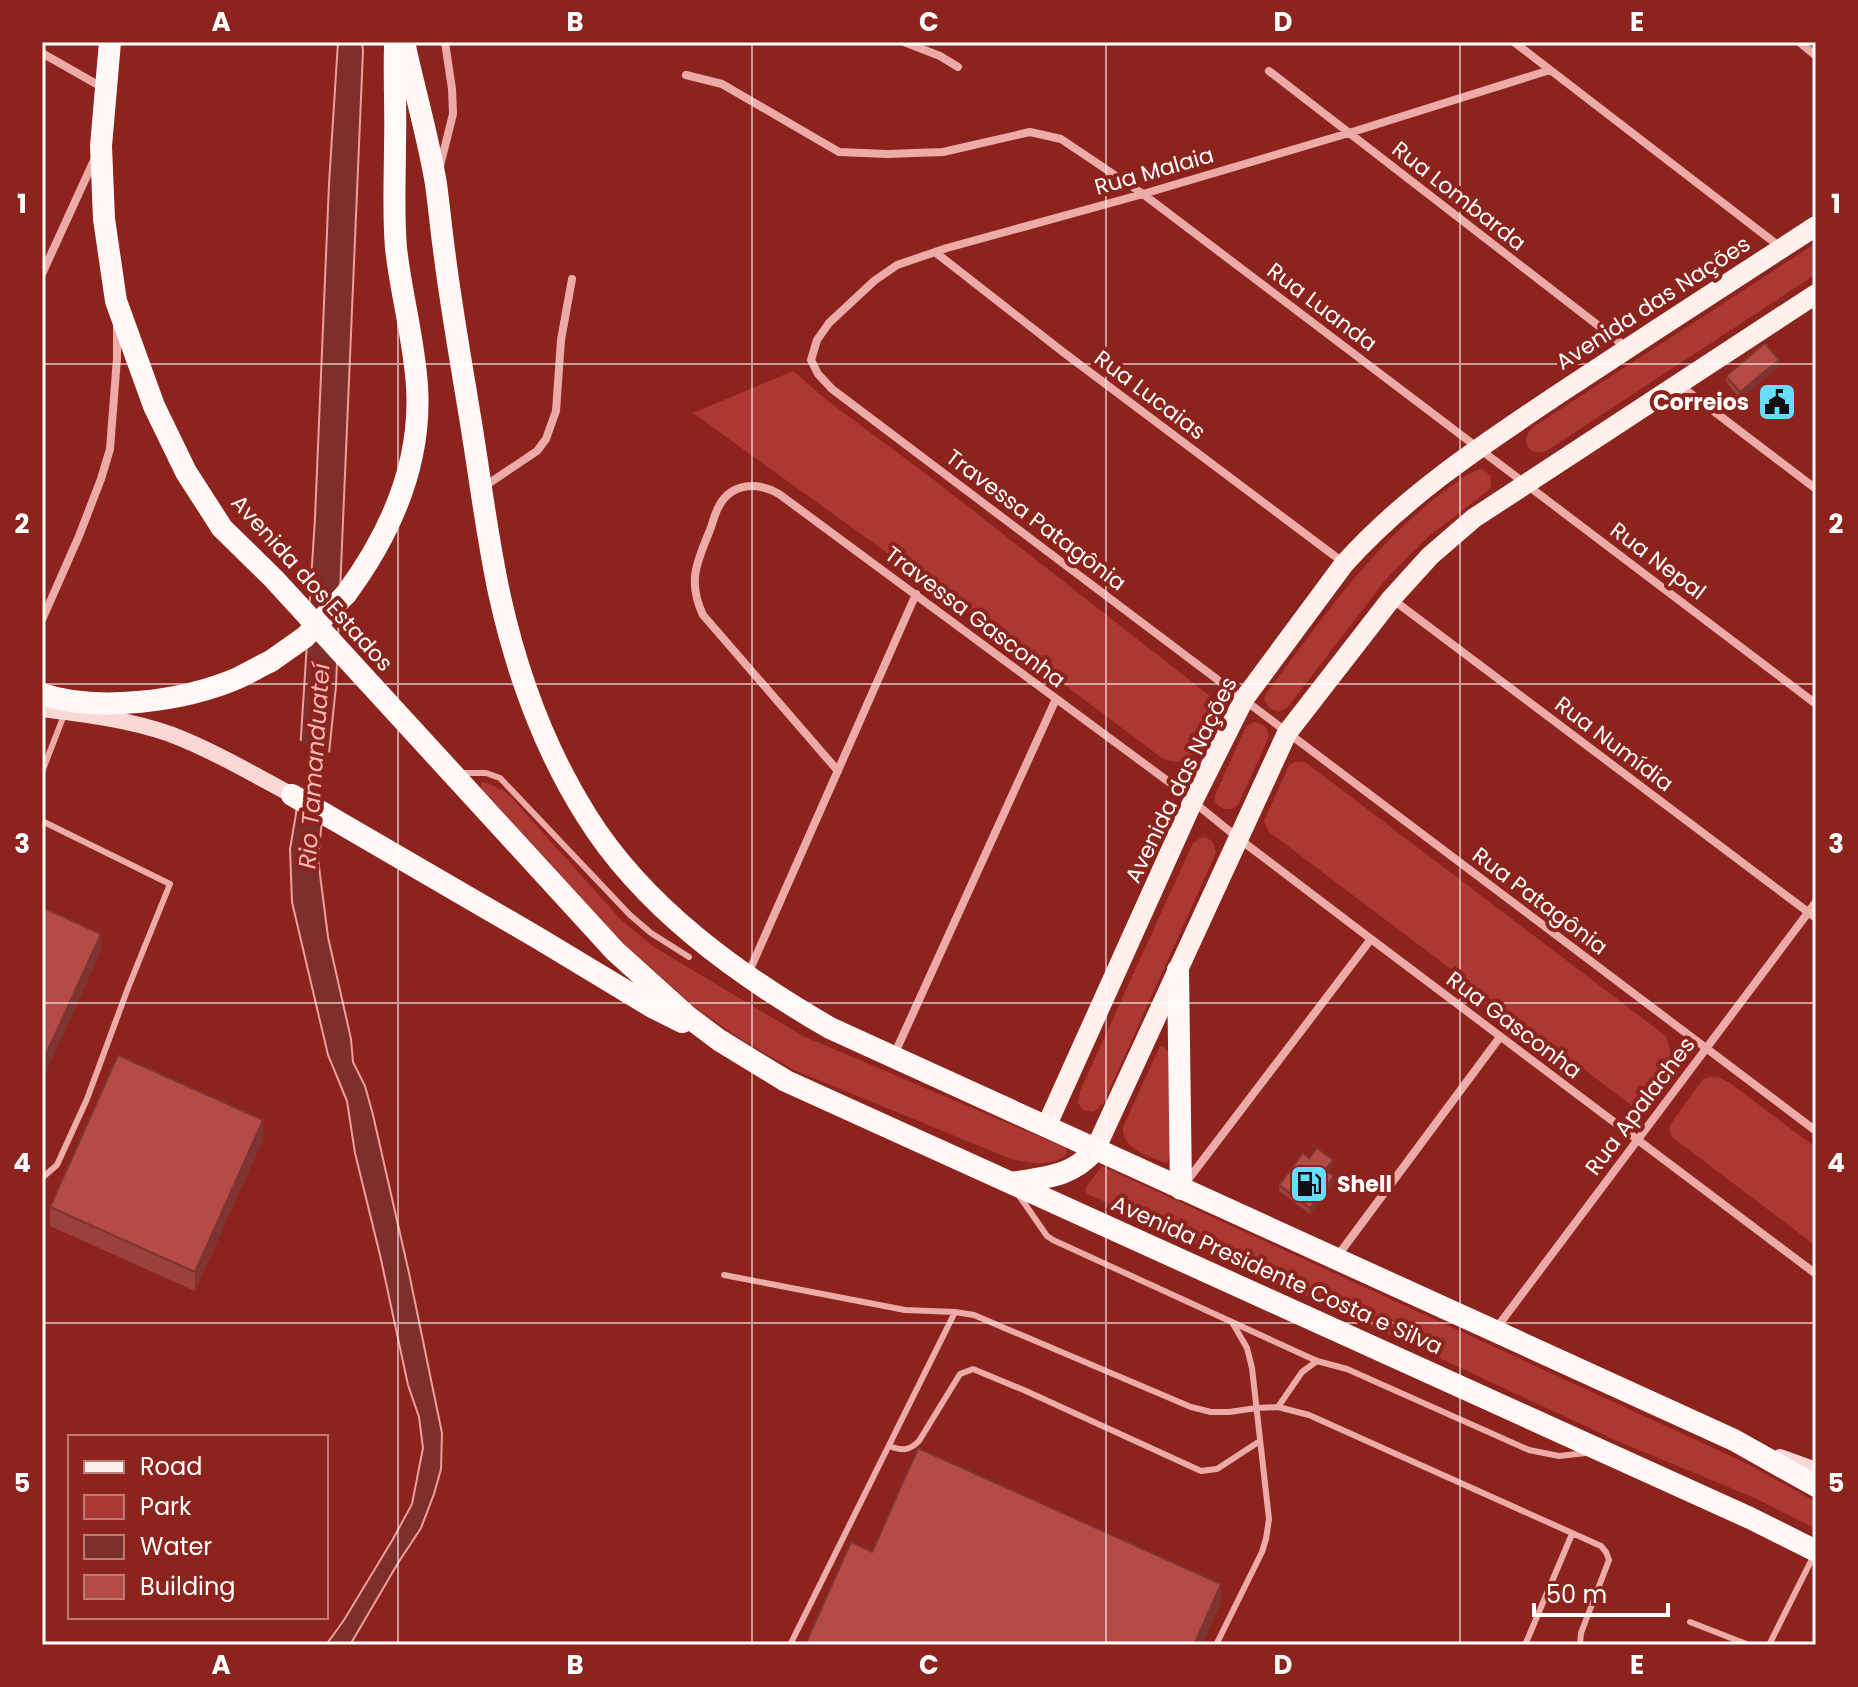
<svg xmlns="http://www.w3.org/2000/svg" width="1858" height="1687" viewBox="0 0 1858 1687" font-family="Poppins,sans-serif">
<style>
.green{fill:#ac3833}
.water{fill:#7d2f2a;stroke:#ef9e9b;stroke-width:2}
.pier{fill:#8c231c}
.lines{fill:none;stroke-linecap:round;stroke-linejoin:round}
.service{stroke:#edaba8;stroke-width:6}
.minor{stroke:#edaba8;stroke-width:8}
.secondary{stroke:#f9d7d5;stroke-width:16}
.primary{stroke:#fff0ee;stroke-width:20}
.trunk{stroke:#fff8f6;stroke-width:22}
.trunk-bridge{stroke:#fff8f6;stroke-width:22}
.wall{fill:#9b403a}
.shaded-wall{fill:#7e3430}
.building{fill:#b44b44;stroke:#7e3430;stroke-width:2}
.grid{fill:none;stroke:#fff;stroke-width:2;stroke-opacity:0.55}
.labels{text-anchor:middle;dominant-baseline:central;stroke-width:8;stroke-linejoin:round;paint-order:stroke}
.street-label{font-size:22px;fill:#fff;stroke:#8c231c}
.poi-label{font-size:22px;font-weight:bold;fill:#fff;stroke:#8c231c;text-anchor:end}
.water-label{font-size:24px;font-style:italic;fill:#f4b7b4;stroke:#8c231c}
.neatline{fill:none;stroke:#fff;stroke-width:3}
.grid-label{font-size:26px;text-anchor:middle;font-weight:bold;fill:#fff}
</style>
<rect width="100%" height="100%" fill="#8c231c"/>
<path class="green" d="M1816 243V274L1548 450C1529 458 1518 442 1533 427Z
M793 371 828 401 934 480 1210 696 1214 702V708C1204 731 1195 775 1162 758L929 583 693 413Z
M1482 469 1491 476V486L1489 490 1428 537 1387 578 1287 708 1278 712 1269 708 1264 699 1266 694C1321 620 1374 542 1450 487 1460 480 1470 471 1482 469Z
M1255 722C1265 724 1270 730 1268 739L1238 805C1230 812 1221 810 1215 802V795L1244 731 1247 726Z
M1295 762H1305L1666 1036 1670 1050V1067L1639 1108H1635L1268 831 1264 821 1289 765Z
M484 782 503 790 511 797 621 920 654 947 803 1036 1066 1148 1067 1150 1066 1155C1049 1168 1031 1163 1011 1159L794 1070 742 1040 696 1008 621 941 481 788V783Z
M1202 837 1207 838 1213 842 1216 853 1103 1104 1094 1112 1083 1110 1078 1103 1080 1091 1193 843Z
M1160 1046H1163L1168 1051 1170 1156 1167 1163C1150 1158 1121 1148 1123 1127Z
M1711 1077 1720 1078 1730 1083 1816 1148V1246L1672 1137 1669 1129 1670 1125 1703 1079Z
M1102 1166 1748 1464 1816 1502V1529L1755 1498 1617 1441 1088 1194 1085 1191 1086 1187Z"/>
<path class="water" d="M338 42H362L363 51 336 686 318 859 328 937 351 1039 353 1062 365 1086 373 1115 409 1273 442 1433 441 1469 434 1494 421 1528 398 1563 350 1645H326L344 1620 393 1539 412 1504 423 1448 419 1417 408 1385 380 1255 355 1153 347 1101 328 1055 292 902 290 849 296 814 315 518 329 184Z"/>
<path class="pier" d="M296 739 333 754 326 826 293 807Z"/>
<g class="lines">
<path class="service" d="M42 772 64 715
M459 773H486L500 778 630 915 651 933 689 957
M42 821 170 884 128 988 87 1099 57 1165 42 1178
M1018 1194 1047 1236 1053 1240 1317 1361 1347 1369 1529 1450 1559 1456 1586 1453
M724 1275 905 1310 955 1312 974 1315 1191 1407 1211 1412H1229L1257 1408 1278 1407 1309 1415 1601 1546 1606 1552 1609 1560 1581 1633 1580 1645
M1278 1407 1302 1372 1317 1361
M889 1446C902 1451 909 1451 919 1441L960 1374 973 1369 1026 1391 1201 1471 1217 1469 1260 1441
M1690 1622 1749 1645
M790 1645 955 1312
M1216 1645 1262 1552 1266 1539 1269 1519 1252 1368 1247 1348 1232 1322
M1525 1645 1572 1534
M1769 1645 1814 1555"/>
<path class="minor" d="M904 42 940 56 958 67
M1514 42 1779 246
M1799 42 1816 56
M42 53 105 89
M1550 70 1349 133 1143 194 947 248 897 265 874 281 829 323 817 340 811 360 818 374 832 389 1816 1131
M1269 71 1626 347
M686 75 722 84 839 152 887 154 943 152 1030 132 1061 139 1143 194 1816 704
M439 170 453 114 452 89 445 42
M935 252 1063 352 1344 563
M42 274 95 158
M1678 384 1816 489
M482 488 537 451 546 439 556 411 561 340 572 279
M1392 599 1816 918
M42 620 79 536 101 479 110 449 117 358V326
M838 771 703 615C687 581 697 562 710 530 713 522 715 513 719 506 732 482 758 482 779 494L1169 782 1238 838 1371 939 1816 1274
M748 974 916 594
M894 1055 1056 699
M1187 1181 1371 939
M1336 1258 1500 1037
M1495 1330 1816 902"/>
<path class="secondary" d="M42 709C84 714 130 720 170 734 212 750 253 774 292 795
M1780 1457 1816 1470"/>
<path class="primary" d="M1046 1127 1193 801 1244 699 1344 564C1406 495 1481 446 1557 395 1643 338 1729 282 1816 226
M1095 1150 1287 733 1391 599 1430 556 1474 518 1816 294"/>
<path class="trunk" d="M110 42 101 146 104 219 116 301 154 406 186 472 222 528 274 579 615 951 687 1016 719 1040 786 1081 1750 1518 1816 1551
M404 42C414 89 428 136 436 184 439 206 441 228 444 250 451 306 461 362 470 417 480 477 487 538 500 597 517 673 544 748 586 815 643 907 738 975 830 1028L1734 1440 1816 1486
M346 594C391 533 422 464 417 386 414 339 401 294 396 248 393 213 395 179 395 144 396 112 394 80 395 47
M42 694C97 713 185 701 238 678 249 673 260 666 271 661
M292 795 538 938 654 1008 682 1022
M1178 970 1181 1189
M1011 1183C1046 1177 1070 1178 1095 1150"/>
<path class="trunk-bridge" d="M271 661 305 637 346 594"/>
</g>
<path class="wall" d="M1779 366 1740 399 1726 382V376Z
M263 1139 195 1291 50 1226V1207Z
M1309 1158 1333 1166 1328 1172 1334 1182 1310 1214 1279 1191V1185Z"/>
<path class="shaded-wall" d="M1779 360V366L1740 399V392Z
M101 934V952L42 1082V1063Z
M263 1120V1139L195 1291V1272Z
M1333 1160V1166L1325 1176V1170Z
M1334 1176V1182L1310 1214V1208Z
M1221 1584V1603L1202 1645H1194Z"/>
<path class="building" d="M1765 343 1779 360 1740 392 1726 376Z
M42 907 101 934 42 1063Z
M118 1055 263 1120 195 1272 50 1207Z
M1317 1148 1333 1160 1325 1170 1334 1176 1310 1208 1279 1185 1303 1153 1309 1158Z
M918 1448 1221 1584 1194 1645H805L851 1542 872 1552Z"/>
<path class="grid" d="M398 42V1645M752 42V1645M1106 42V1645M1460 42V1645M42 364H1816M42 684H1816M42 1003H1816M42 1323H1816"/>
<defs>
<g id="civic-square" transform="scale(2)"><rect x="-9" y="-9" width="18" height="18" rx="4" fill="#66ddfd" stroke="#8c231c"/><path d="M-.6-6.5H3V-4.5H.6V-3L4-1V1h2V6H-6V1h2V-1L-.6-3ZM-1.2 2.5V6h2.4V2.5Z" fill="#111"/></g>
<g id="fuel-square" transform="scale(2)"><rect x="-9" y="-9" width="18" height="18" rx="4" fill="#66ddfd" stroke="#8c231c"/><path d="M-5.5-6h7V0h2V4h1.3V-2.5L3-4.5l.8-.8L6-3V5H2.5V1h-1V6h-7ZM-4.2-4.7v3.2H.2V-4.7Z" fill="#111"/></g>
</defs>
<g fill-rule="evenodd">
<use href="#civic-square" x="1777" y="402"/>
<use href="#fuel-square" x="1309" y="1184"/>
</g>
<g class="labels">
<g class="street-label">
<text transform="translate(1154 171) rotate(-16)">Rua Malaia</text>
<text transform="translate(1459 196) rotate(38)">Rua Lombarda</text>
<text transform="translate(1653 303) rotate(-33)">Avenida das Nações</text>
<text transform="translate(1322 307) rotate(37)">Rua Luanda</text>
<text transform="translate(1150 395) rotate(37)">Rua Lucaias</text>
<text transform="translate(1036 520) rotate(37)">Travessa Patagônia</text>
<text transform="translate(1658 561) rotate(37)">Rua Nepal</text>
<text transform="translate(312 583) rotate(48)">Avenida dos Estados</text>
<text transform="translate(975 617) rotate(37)">Travessa Gasconha</text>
<text transform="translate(1614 744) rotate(37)">Rua Numídia</text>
<text transform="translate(1181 780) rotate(-64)">Avenida das Nações</text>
<text transform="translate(1540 901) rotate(37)">Rua Patagônia</text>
<text transform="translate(1514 1025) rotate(37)">Rua Gasconha</text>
<text transform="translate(1640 1106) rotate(-53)">Rua Apalaches</text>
<text transform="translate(1277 1275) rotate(24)">Avenida Presidente Costa e Silva</text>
</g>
<g class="poi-label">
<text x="1749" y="402">Correios</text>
<text x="1337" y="1184" text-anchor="start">Shell</text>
</g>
<g class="water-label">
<text transform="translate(314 766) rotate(-86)">Rio Tamanduateí</text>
</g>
</g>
<rect width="1858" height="1687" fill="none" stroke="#8c231c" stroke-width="88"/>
<rect x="68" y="1435" width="260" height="184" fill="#8c231c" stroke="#ba7b77" stroke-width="2"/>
<rect x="84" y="1461" width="40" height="12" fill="#fff0ee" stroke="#ba7b77" stroke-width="2"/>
<text x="140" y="1475" font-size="24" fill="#ffffff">Road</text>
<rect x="84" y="1495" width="40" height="24" fill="#ac3833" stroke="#ba7b77" stroke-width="2"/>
<text x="140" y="1515" font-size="24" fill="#ffffff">Park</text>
<rect x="84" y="1535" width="40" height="24" fill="#7d2f2a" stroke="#ba7b77" stroke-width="2"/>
<text x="140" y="1555" font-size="24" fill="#ffffff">Water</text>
<rect x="84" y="1575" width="40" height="24" fill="#b44b44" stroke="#ba7b77" stroke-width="2"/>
<text x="140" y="1595" font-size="24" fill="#ffffff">Building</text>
<path d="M1534 1603v12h134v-12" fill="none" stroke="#ffffff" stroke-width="4"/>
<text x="1546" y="1603" font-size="24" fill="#ffffff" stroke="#8c231c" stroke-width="6" paint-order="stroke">50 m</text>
<rect x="44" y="44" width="1770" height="1599" class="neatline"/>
<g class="grid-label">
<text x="221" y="31">A</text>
<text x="575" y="31">B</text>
<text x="929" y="31">C</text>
<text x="1283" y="31">D</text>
<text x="1637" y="31">E</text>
<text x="22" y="213">1</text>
<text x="1836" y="213">1</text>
<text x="22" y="533">2</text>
<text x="1836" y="533">2</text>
<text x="22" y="853">3</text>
<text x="1836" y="853">3</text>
<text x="22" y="1172">4</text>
<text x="1836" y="1172">4</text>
<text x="22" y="1492">5</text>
<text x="1836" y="1492">5</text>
<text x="221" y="1674">A</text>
<text x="575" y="1674">B</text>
<text x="929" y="1674">C</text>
<text x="1283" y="1674">D</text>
<text x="1637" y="1674">E</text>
</g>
</svg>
